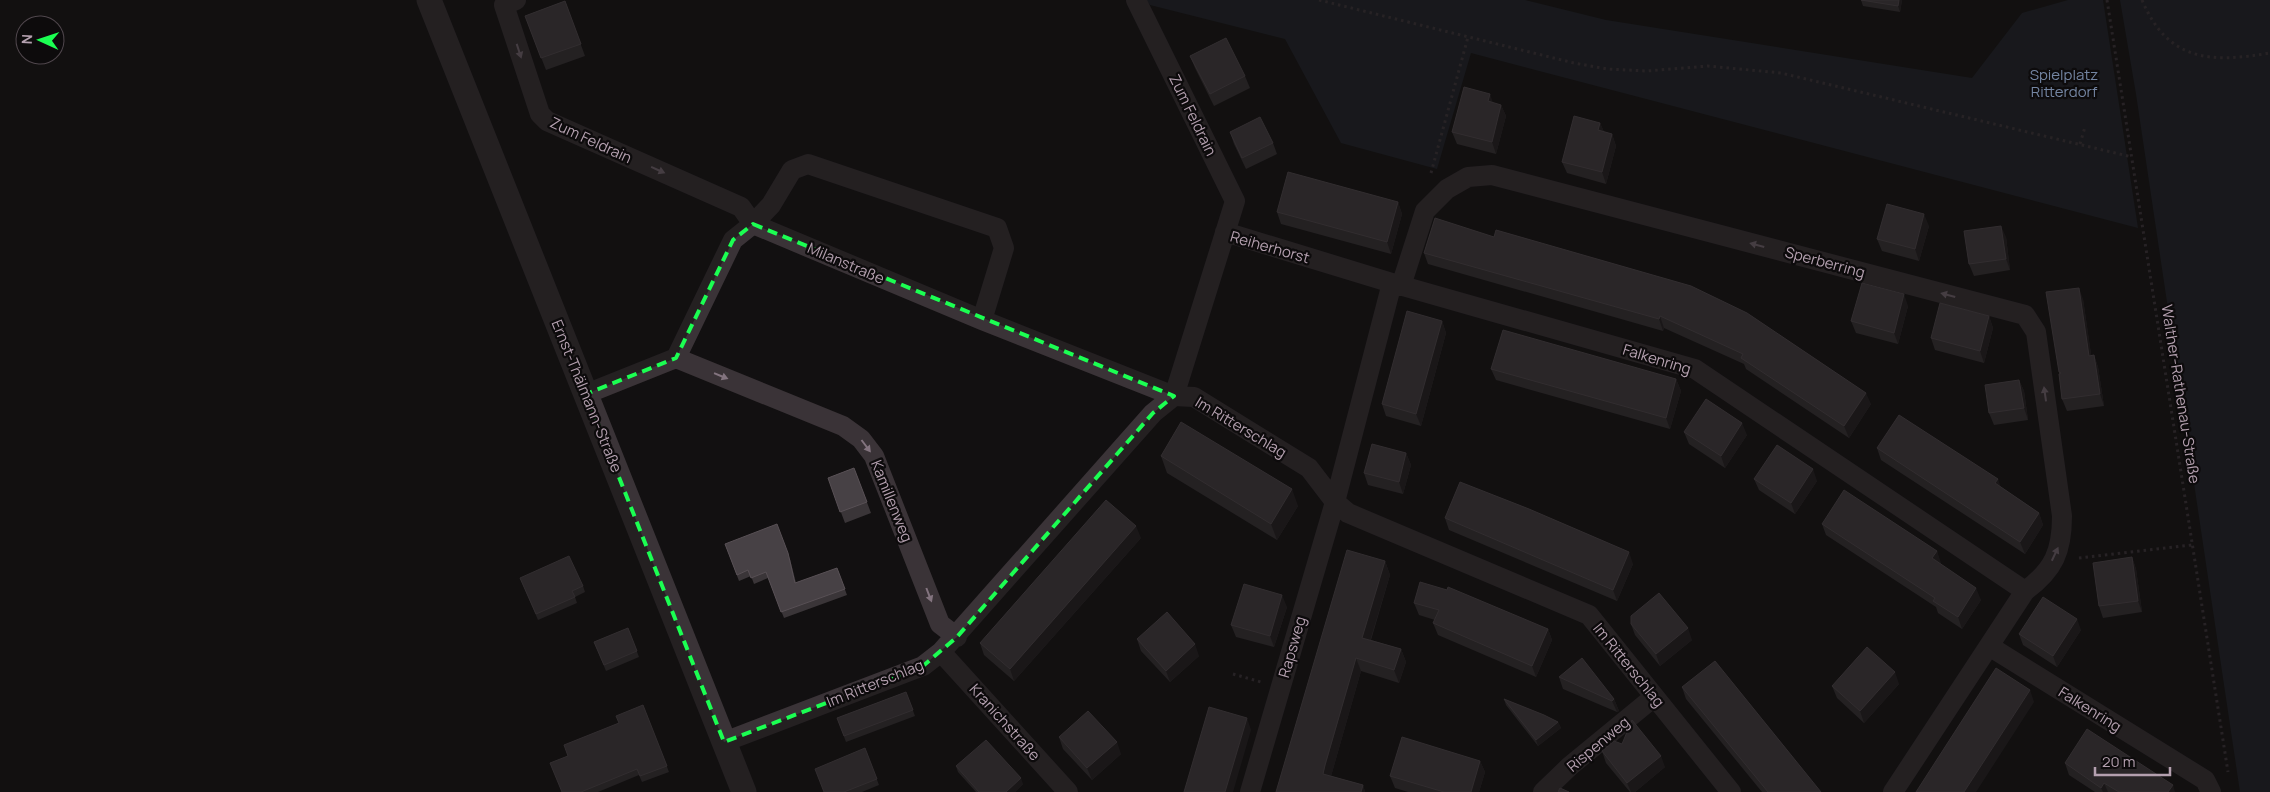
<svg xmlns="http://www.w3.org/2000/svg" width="2270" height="792" viewBox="0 0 2270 792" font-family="Manrope,sans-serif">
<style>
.green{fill:#1f232a}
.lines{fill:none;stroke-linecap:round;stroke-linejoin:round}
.path{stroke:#40393e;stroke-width:3;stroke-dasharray:2.5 4;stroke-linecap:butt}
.minor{stroke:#3a3337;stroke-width:20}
.tertiary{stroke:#3a3337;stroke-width:25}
.wall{fill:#3a3538}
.shaded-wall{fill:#252123}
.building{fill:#474145;stroke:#585055}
.oneway{fill:#83747f}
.marked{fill:none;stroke:#1bff52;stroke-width:4;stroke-dasharray:10 6;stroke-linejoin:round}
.labels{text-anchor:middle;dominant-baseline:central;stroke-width:4.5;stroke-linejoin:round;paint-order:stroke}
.park-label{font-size:15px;fill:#7485a2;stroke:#0d0b0c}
.street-label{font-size:15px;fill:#b4a0af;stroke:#0d0b0c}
</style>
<rect width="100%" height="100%" fill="#121011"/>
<path class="green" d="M1146 0H1525L1606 20 1972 78 2022 13 2068 0H2103L2138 228 1471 53 1437 169 1341 143 1285 39 1150 5Z
M2120 0H2270V792H2240L2136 94Z"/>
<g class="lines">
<path class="path" d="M1319 0 1574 63 1607 69 1647 71 1708 66 1781 73 2132 157
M2107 0 2228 772
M2142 0C2168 62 2211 63 2270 53
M2080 144 2085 127
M1431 173 1468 37
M2079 558 2192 545
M1233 674 1261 682"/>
<path class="minor" d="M516 0 504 5 540 114 547 121 741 207 753 224 771 205 792 170 808 164 997 228 1004 248 982 320
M1225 232 1392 283
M1401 286 1425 211 1447 189 1468 177 1492 175 2025 315 2036 332 2062 516C2062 551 2054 570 2025 591
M676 358 843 426 861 439 874 456 940 624 957 637
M586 394 676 358 733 240 753 224 982 320 1174 396 1235 201 1136 0
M1989 646 2205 780 2211 792
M941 652 1068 792
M724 742 923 666 941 652 1153 413 1174 396 1194 397 1309 468 1335 502 1348 513 1589 615 1731 792
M1250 792 1335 502 1392 283 1695 369 2025 591 1893 792
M1543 792 1570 766 1654 697"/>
<path class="tertiary" d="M429 0 744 792"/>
</g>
<path class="wall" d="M1861 0H1902L1900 12 1863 6Z
M565 1 585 56 546 70 525 16Z
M1190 56 1245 76 1250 88 1214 106 1195 68Z
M1501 105 1506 116 1496 154 1457 144 1452 132Z
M1600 123 1604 132 1612 134 1616 146 1606 184 1567 173 1562 162Z
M1230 132 1273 143 1277 154 1246 169 1234 144Z
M1398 202 1402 214 1391 254 1281 224 1277 212Z
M1435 218 1871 404 1849 438 1746 369 1744 364 1664 328 1663 331 1428 264 1424 253Z
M1929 226 1919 261 1882 251 1877 239Z
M2006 237 2010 270 1974 276 1969 264Z
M2083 299 2091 355H2094L2098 367 2104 406 2067 411 2062 399 2059 372Z
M1908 306 1898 344 1856 333 1851 321Z
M1989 316 1993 328 1984 363 1935 350 1931 338Z
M1442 321 1446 333 1421 426 1386 416 1382 404Z
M1491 369 1676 379 1681 391 1670 429 1496 380Z
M2019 380 2024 391 2028 420 1994 425 1989 413Z
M1684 432 1747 435 1725 468 1689 444Z
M1877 448 2001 487 2039 513 2043 525 2025 554 1881 460Z
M1406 453 1411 465 1403 494 1368 485 1364 473Z
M1161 456 1298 506 1277 540 1167 473Z
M854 468 871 513 845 523 828 478Z
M1754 479 1817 481 1795 514 1759 490Z
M1445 518 1633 564 1617 601 1449 530Z
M1822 524 1937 551 1940 563 1981 600 1962 629 1938 613 1936 607 1826 535Z
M1141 538 1014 681 984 655 980 643Z
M725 544 790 559 796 583 837 568 847 595 784 618 768 578 754 584 751 576 739 581Z
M2132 557 2136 569 2142 612 2103 618 2099 606Z
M1385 561 1390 575 1371 640 1401 649 1406 662 1399 683 1361 671 1331 776 1363 785 1365 792H1276Z
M520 578 583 586 585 592 575 597 577 603 538 620Z
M1447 590 1548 629 1552 640 1536 677 1438 635 1433 623 1435 620 1419 615 1414 603Z
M1287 607 1274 647 1236 637 1231 625Z
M1631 624 1692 640 1660 666 1635 635Z
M628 628 639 657 606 671 594 642Z
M2081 630 2057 667 2023 645 2019 634Z
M1137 639 1199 656 1170 682 1141 651Z
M1559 677 1614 699 1619 711 1617 712 1563 689Z
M1899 684 1864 723 1837 698 1832 686Z
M1682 687 1821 792H1762L1686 699Z
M906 692 915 716 846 742 837 718Z
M1504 699 1558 722 1561 728 1538 746 1506 705Z
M643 705 669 772 642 782 639 775 598 792H561L619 723Z
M1059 737 1121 754 1092 780 1063 749Z
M865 748 879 785 862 792H824Z
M1602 751 1665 767 1635 792H1630L1606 763Z
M1480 761 1485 772 1479 792H1408L1395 788 1390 776Z
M2065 763 2175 792H2095L2069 775Z
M956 766 1023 784 1015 792H976L958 772Z"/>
<path class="shaded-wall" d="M1899 0H1902L1900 12 1898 6Z
M1490 94 1494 106 1488 101Z
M1501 105 1506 116 1496 154 1492 142Z
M1600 123 1605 134 1598 130Z
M1612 134 1616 146 1606 184 1602 172Z
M1398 202 1402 214 1391 254 1387 242Z
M1924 214 1929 226 1919 261 1915 249Z
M2001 226 2006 237 2010 270 2006 259Z
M2079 288 2083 299 2093 367 2089 356Z
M1904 294 1908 306 1898 344 1894 333Z
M1660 316 1664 328 1663 331 1659 319Z
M1989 316 1993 328 1984 363 1980 351Z
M1442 321 1446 333 1421 426 1416 414Z
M2094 355 2098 367 2104 406 2100 394Z
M1676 379 1681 391 1670 429 1666 418Z
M2019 380 2024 391 2028 420 2024 408Z
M1866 393 1871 404 1849 438 1844 426Z
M1742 423 1747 435 1725 468 1721 456Z
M1406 453 1411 465 1403 494 1399 482Z
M1813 469 1817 481 1795 514 1791 503Z
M1998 479 2002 491 1995 483Z
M1292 489 1298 506 1277 540 1271 524Z
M2039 513 2043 525 2025 554 2020 542Z
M1136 526 1141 538 1014 681 1010 669Z
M1937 551 1941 563 1936 570 1932 558Z
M1629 552 1633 564 1617 601 1613 590Z
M788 553 790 559 797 589 795 583Z
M2132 557 2136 569 2142 612 2138 601Z
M1385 561 1390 575 1367 651 1362 638Z
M1976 588 1981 600 1962 629 1958 617Z
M1282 595 1287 607 1274 647 1270 636Z
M2077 619 2081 630 2057 667 2053 656Z
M1688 628 1692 640 1660 666 1656 654Z
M1548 629 1552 640 1536 677 1532 666Z
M1195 644 1199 656 1170 682 1166 671Z
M1401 649 1406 662 1399 683 1394 670Z
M1356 658 1361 671 1328 787 1323 774Z
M1895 672 1899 684 1864 723 1860 711Z
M2030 690 2034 702 1976 792H1964Z
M1614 699 1619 711 1617 712 1612 701Z
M1247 718 1251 730 1233 792H1225Z
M1558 722 1561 728 1538 746 1536 740Z
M1117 742 1121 754 1092 780 1087 768Z
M1661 756 1665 767 1635 792H1631L1627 783Z
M1480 761 1485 772 1479 792H1471Z
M1021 778 1023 784 1015 792H1006Z
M2104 783 2108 792H2103L2101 788Z
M1363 785 1365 792H1361Z
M2173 785 2175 792H2168Z"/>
<path class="building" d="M1861 0H1899L1898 6Z
M565 1 581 44 541 58 525 16Z
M1226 38 1245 76 1210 94 1190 56Z
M1464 87 1490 94 1488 101 1501 105 1492 142 1452 132Z
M1574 116 1600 123 1598 130 1612 134 1602 172 1562 162Z
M1260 117 1273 143 1242 158 1230 132Z
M1288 172 1398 202 1387 242 1277 212Z
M1887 204 1924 214 1915 249 1877 239Z
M1435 218 1494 237 1496 230 1691 286 1747 313 1866 393 1844 426 1741 358 1743 354 1660 316 1659 319 1424 253Z
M2001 226 2006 259 1969 264 1964 231Z
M1862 283 1904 294 1894 333 1851 321Z
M2079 288 2089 356 2094 355 2100 394 2062 399 2059 374 2061 373 2059 372 2046 292Z
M1940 303 1989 316 1980 351 1931 338Z
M1407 311 1442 321 1416 414 1382 404Z
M1503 330 1676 379 1666 418 1491 369Z
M2019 380 2024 408 1989 413 1985 385Z
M1706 399 1742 423 1721 456 1684 432Z
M1899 415 1998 479 1995 483 2039 513 2020 542 1877 448Z
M1181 422 1292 489 1271 524 1161 456Z
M1372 444 1406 453 1399 482 1364 473Z
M1777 445 1813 469 1791 503 1754 479Z
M854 468 867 502 840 512 828 478Z
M1460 482 1529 509 1629 552 1613 590 1445 518Z
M1844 490 1937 551 1932 558 1976 588 1958 617 1933 601 1935 598 1822 524Z
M1106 500 1136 526 1010 669 980 643Z
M777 524 788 553 795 583 837 568 845 589 781 612 766 572 751 578 748 570 737 575 725 544Z
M1347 550 1385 561 1362 638 1401 649 1394 670 1356 658 1325 765 1323 774 1363 785 1361 792H1276Z
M569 556 583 586 572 591 575 597 536 614 520 578Z
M2132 557 2138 601 2099 606 2093 563Z
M1420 582 1447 590 1448 587 1548 629 1532 666 1433 623 1439 610 1414 603Z
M1244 584 1282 595 1270 636 1231 625Z
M1659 593 1688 628 1656 654 1631 624V616Z
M2043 597 2077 619 2053 656 2019 634Z
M1167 612 1195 644 1166 671 1137 639Z
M628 628 637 651 604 665 594 642Z
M1867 647 1895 672 1860 711 1832 686Z
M1582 658 1614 699 1612 701 1559 677Z
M1715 661 1821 792H1768L1682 687Z
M1996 668 2030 690 1964 792H1916Z
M906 692 913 710 844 736 837 718Z
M1504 699 1544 715 1558 722 1536 740Z
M643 705 667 766 640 776 637 769 581 792H562L550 763 568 756 564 745 619 723 616 716Z
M1209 707 1247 718 1225 792H1184Z
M1088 711 1117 742 1087 768 1059 737Z
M1632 720 1661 756 1627 783 1602 751 1614 741 1622 744Z
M2087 729 2173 785 2168 792H2119L2104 783 2101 788 2065 763Z
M1402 737 1480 761 1471 792H1444L1390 776Z
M986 740 1021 778 1006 792H979L956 766Z
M865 748 877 779 844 792H824L815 769Z
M1560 788 1569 792H1558Z"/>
<defs><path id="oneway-solid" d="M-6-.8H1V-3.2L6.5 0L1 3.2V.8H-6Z" transform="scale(1.25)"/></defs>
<g class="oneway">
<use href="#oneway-solid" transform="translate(519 51) rotate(72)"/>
<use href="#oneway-solid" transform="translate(658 170) rotate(24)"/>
<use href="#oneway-solid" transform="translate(1757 245) rotate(-165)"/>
<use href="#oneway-solid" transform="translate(1948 295) rotate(-165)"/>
<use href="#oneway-solid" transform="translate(721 376) rotate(22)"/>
<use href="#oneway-solid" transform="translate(2045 394) rotate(-98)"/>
<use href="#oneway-solid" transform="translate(866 446) rotate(53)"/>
<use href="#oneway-solid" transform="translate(2055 554) rotate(-65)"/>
<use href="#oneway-solid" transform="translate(929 595) rotate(69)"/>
</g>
<path d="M0 0H2270V792H0ZM753 224 1174 396 1153 413 957 637 923 666 724 742 586 394 676 358 733 240Z" fill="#121011" fill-opacity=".55" fill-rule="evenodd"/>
<path class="marked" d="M753 224 1174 396 1153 413 957 637 923 666 724 742 586 394 676 358 733 240Z"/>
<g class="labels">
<g class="park-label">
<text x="2064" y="74">Spielplatz<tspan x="2064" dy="17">Ritterdorf</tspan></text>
</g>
<g class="street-label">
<text transform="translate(1193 115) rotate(64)">Zum Feldrain</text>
<text transform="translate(591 140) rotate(25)">Zum Feldrain</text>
<text transform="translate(1270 247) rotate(16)">Reiherhorst</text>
<text transform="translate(1825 262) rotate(15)">Sperberring</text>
<text transform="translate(846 263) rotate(23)">Milanstraße</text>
<text transform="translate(1657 359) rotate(17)">Falkenring</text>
<text transform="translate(2181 394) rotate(81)">Walther-Rathenau-Straße</text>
<text transform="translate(587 396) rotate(68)">Ernst-Thälmann-Straße</text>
<text transform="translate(1241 427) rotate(31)">Im Ritterschlag</text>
<text transform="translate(892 501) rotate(68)">Kamillenweg</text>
<text transform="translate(1292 647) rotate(-74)">Rapsweg</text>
<text transform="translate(1629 665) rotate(51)">Im Ritterschlag</text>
<text transform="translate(875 683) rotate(-22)">Im Ritterschlag</text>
<text transform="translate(2090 709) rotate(32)">Falkenring</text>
<text transform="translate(1005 722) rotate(48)">Kranichstraße</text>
<text transform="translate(1598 744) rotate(-40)">Rispenweg</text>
</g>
</g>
<g transform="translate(40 40) rotate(273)"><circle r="24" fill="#0d0b0c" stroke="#50474d"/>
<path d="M0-4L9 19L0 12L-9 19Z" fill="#1bff52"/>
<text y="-8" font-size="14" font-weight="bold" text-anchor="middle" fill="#b4a0af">N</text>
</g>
<path d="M2095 767v8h75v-8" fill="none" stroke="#b4a0af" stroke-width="2.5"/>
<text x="2102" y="767" font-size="15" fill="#b4a0af" stroke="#0d0b0c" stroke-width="4" paint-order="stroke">20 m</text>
</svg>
